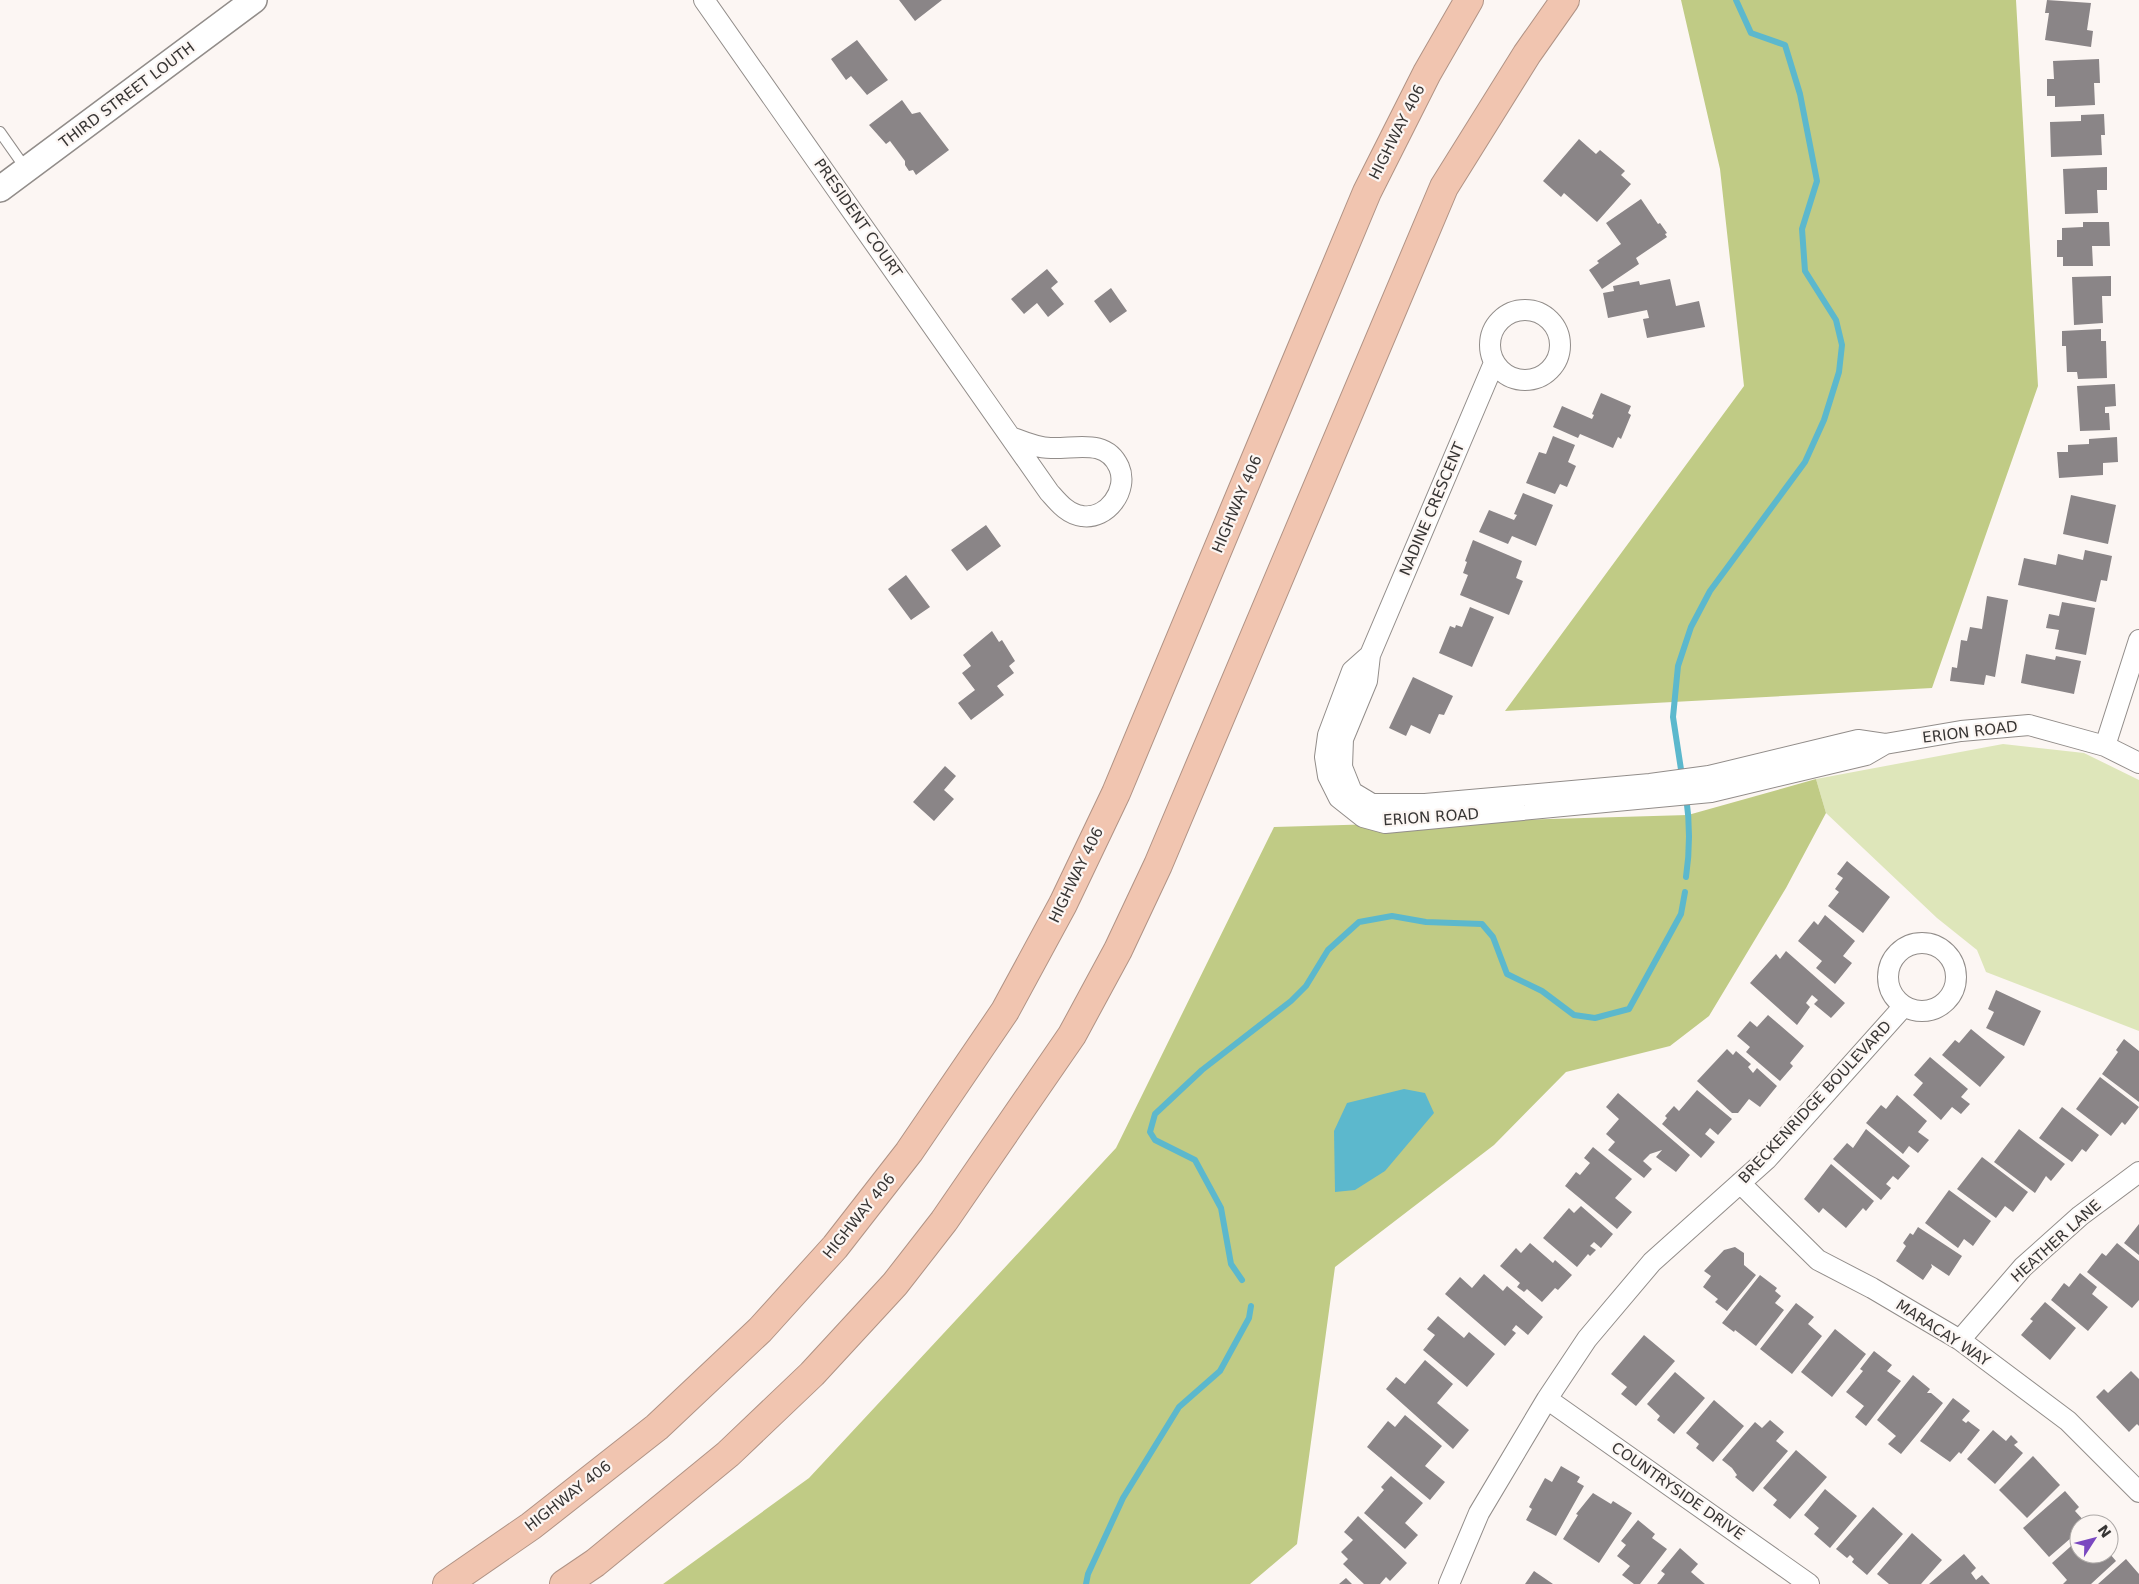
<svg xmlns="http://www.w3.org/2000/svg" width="2139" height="1584" viewBox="0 0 2139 1584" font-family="'DejaVu Sans',sans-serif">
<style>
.green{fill:#dee6ba}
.forest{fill:#c0cb85}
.water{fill:#5cb8cd}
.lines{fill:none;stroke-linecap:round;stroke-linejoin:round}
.stream{stroke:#5cb8cd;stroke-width:6}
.building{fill:#8a8587}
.service-casing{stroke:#928d8a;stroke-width:12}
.minor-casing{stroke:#928d8a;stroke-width:22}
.tertiary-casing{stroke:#928d8a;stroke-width:28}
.motorway-casing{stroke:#b09385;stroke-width:30}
.service{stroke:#fff;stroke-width:10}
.minor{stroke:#fff;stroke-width:20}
.tertiary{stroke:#fff;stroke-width:25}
.motorway{stroke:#f1c5b0;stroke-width:28}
.labels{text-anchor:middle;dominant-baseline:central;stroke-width:4.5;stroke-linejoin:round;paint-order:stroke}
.street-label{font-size:15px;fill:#373534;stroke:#fcf6f3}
</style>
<rect width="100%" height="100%" fill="#fcf6f3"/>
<path class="green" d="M2003 744 2084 753 2139 780V1031L1986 972 1977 950 1937 918 1826 813 1816 779Z"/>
<path class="forest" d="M1681 0H2016L2038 386 1932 688 1505 711 1744 386 1720 169Z
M1816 779 1826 813 1786 888 1709 1016 1670 1046 1566 1072 1494 1145 1335 1267 1297 1544 1250 1584H663L809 1478 1116 1148 1274 827 1688 815Z"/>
<path class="water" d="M1404 1089 1425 1093 1434 1113 1385 1171 1355 1190 1335 1192 1334 1131 1347 1103Z"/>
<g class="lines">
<path class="stream" d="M1682 776 1673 717 1678 666 1691 627 1710 591 1805 462 1824 420 1839 372 1842 345 1836 320 1805 271 1802 229 1817 181 1800 94 1785 45 1751 33 1736 0
M1686 796C1690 823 1690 850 1686 877
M1242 1280 1231 1264 1221 1208 1195 1160 1155 1140 1150 1132 1155 1114 1202 1070 1291 1001 1306 986 1328 950 1359 922 1392 916 1426 922 1482 924 1493 937 1507 974 1542 991 1574 1015 1595 1018 1629 1009 1681 914 1685 892
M1086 1584 1088 1574 1123 1498 1179 1407 1220 1371 1249 1318 1251 1306"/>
</g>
<path class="building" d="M899 0H942L915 21Z
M2047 0 2091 3 2087 30 2093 31 2091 47 2045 40 2049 13H2045Z
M857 40 888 80 867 95 851 76 846 80 831 59Z
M2099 59 2100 83H2094L2095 105 2055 107V96H2047V79H2054L2053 61Z
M902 100 912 114 920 112 949 150 916 175 913 170 909 171 905 165V161L890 141 886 144 869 125Z
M2104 114 2105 135H2101L2102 155 2051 157 2050 122 2081 121V115Z
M1579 139 1596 154 1600 150 1625 171 1621 175 1631 184 1597 222 1564 193 1561 197 1543 181Z
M2107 167V190H2097L2098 213 2065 214 2063 169Z
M1641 199 1658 224 1660 223 1667 233 1665 234 1667 237 1636 258 1639 264 1602 289 1589 270 1599 263 1597 261 1621 244 1606 223Z
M2083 222H2109L2110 246H2092L2093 266H2063V257H2057V240H2062V228L2083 227Z
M1047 269 1058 282 1051 288 1064 304 1048 317 1037 303 1024 314 1011 299Z
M2111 276V296H2102L2103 323 2074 325 2072 277Z
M1670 279 1676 306 1699 301 1705 327 1647 338 1643 319 1649 318 1647 310 1608 318 1603 293 1614 291 1613 286 1639 281 1640 285Z
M1111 288 1127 311 1110 323 1094 301Z
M2101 329V341H2106L2107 378 2078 379 2077 372H2067L2066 346H2062V331Z
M2115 384 2116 406 2105 407V413H2109L2110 430 2080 431 2077 386Z
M1601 393 1631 406 1628 413 1631 415 1621 439 1618 437 1613 448 1580 434 1578 438 1553 427 1562 406 1592 419 1594 415 1592 414Z
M1553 436 1575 445 1568 462 1576 466 1567 487 1560 484 1555 494 1526 483 1539 452 1546 454Z
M2117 437 2118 462 2103 463V475L2059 478 2057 452H2068V445L2089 444V439Z
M1523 493 1553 505 1536 546 1512 536 1508 544 1479 532 1489 510 1514 520 1517 515 1514 514Z
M2071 495 2116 505 2108 544 2063 534Z
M986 525 1001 546 967 571 951 550Z
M1473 540 1522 561 1516 578 1523 581 1509 615 1460 595 1468 575 1463 573 1467 562 1465 561Z
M2085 550 2112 556 2107 581 2101 580 2096 602 2018 585 2024 558 2056 565 2058 554 2083 560Z
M906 575 930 607 911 620 888 589Z
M1987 596 2008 600 1995 677 1986 675 1984 685 1950 681 1952 667 1957 668 1961 640 1967 641 1970 627 1982 629Z
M2062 602 2095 608 2086 655 2055 649 2059 630 2046 628 2049 614 2059 616Z
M1470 607 1494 617 1472 667 1439 653 1450 626 1455 628 1456 625 1462 627Z
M992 631 999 642 1002 640 1015 661 1009 666 1014 673 997 686 1004 695 971 720 958 703 975 690 962 673 971 666 963 655Z
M2026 654 2055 660 2056 656 2081 661 2074 694 2021 683Z
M1413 677 1453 696 1444 715 1439 714 1430 734 1411 725 1406 736 1389 728Z
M945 766 956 776 944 790 954 799 934 821 913 802Z
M1847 861 1890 897 1863 933 1828 906 1839 892 1835 889 1843 878 1837 874Z
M1825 915 1855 941 1843 956 1852 963 1835 984 1816 968 1822 961 1798 941 1814 921 1818 925Z
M1786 951 1845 1003 1831 1018 1814 1004 1818 1000 1812 995 1806 1003 1810 1007 1797 1025 1750 983 1776 954 1780 959Z
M1996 990 2041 1011 2024 1046 1986 1028 1994 1012 1988 1009Z
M1768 1015 1804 1046 1790 1063 1793 1066 1780 1081 1746 1052 1750 1047 1737 1036 1750 1021 1757 1027Z
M1971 1029 2005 1057 1980 1087 1942 1055 1955 1040 1959 1043Z
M2124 1039 2139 1051V1102L2102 1074 2118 1052 2116 1050Z
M1727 1049 1733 1055 1736 1051 1751 1064 1748 1067 1753 1073 1757 1068 1777 1086 1760 1107 1749 1099 1738 1113H1732L1697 1081Z
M1930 1057 1968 1089 1961 1097 1970 1104 1961 1114 1952 1107 1941 1120 1913 1095 1923 1083 1914 1075Z
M2100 1077 2139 1107 2125 1125 2122 1122 2111 1136 2076 1109Z
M1697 1090 1732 1119 1718 1135 1710 1128 1705 1134 1715 1142 1701 1158 1662 1124 1667 1118 1665 1116 1674 1106 1679 1111Z
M1618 1093 1690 1155 1676 1172 1656 1157 1662 1150 1650 1154 1643 1161 1652 1169 1644 1178 1608 1150 1615 1142 1606 1134 1619 1119 1606 1107Z
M1897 1095 1927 1121 1918 1132 1929 1140 1918 1153 1909 1146 1903 1154 1866 1123 1881 1105 1886 1109Z
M2062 1107 2099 1135 2086 1152 2082 1149 2072 1162 2039 1138Z
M1866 1129 1910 1166 1898 1180 1893 1176 1886 1184 1891 1188 1881 1200 1833 1159 1847 1143 1853 1148Z
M2019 1129 2065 1164 2051 1181 2046 1176 2035 1193 1994 1162Z
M1593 1147 1632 1179 1615 1198 1632 1212 1617 1229 1565 1186 1576 1172 1580 1175 1590 1163 1584 1158Z
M1982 1157 2028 1192 2013 1212 2005 1206 1996 1218 1957 1189Z
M1831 1164 1874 1201 1866 1211 1863 1208 1846 1228 1823 1208 1819 1213 1804 1199Z
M1949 1190 1991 1221 1973 1246 1964 1239 1958 1248 1925 1223Z
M1581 1206 1613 1234 1601 1248 1594 1242 1590 1246 1596 1250 1590 1256 1588 1254 1577 1267 1543 1238 1569 1208 1574 1213Z
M2139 1224V1255L2124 1243Z
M1918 1227 1962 1256 1949 1276 1931 1264 1932 1267 1923 1280 1896 1261 1906 1246 1903 1243 1910 1233 1913 1235Z
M1530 1243 1553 1263 1555 1260 1572 1275 1558 1290 1555 1288 1542 1302 1527 1289 1524 1292 1517 1287 1520 1283 1500 1266 1516 1248 1521 1253Z
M2117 1243 2139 1261V1300L2132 1308 2087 1272 2102 1253 2106 1256Z
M1735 1247 1744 1253V1265L1756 1275 1727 1311 1715 1302 1718 1299 1703 1287 1711 1276 1704 1271 1724 1250Z
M2080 1273 2097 1287 2092 1294 2108 1307 2088 1331 2051 1300 2064 1283 2069 1287Z
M1484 1274 1503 1291 1507 1286 1543 1317 1528 1335 1516 1325 1512 1330 1516 1333 1505 1346 1445 1294 1460 1277 1472 1288Z
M1760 1275 1777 1288 1775 1291 1781 1296 1775 1303 1784 1310 1756 1346 1735 1330 1734 1332 1722 1323Z
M2045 1302 2076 1328 2050 1360 2021 1335 2033 1321 2030 1319Z
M1796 1303 1814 1317 1808 1324 1822 1336 1792 1374 1760 1349Z
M1438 1316 1464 1338 1469 1332 1495 1354 1467 1387 1423 1350 1435 1335 1427 1329Z
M1835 1329 1866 1354 1832 1397 1801 1372Z
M1644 1335 1675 1361 1636 1406 1621 1394 1627 1387 1611 1374Z
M1874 1351 1892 1365 1887 1371 1901 1381 1866 1426 1855 1417 1864 1406 1846 1392 1863 1371 1860 1369Z
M1425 1360 1453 1384 1437 1403 1469 1430 1453 1449 1386 1389 1396 1377 1405 1384Z
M2131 1371 2139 1379V1426L2137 1424 2129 1432 2096 1397 2104 1389 2108 1393Z
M1675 1372 1705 1398 1674 1434 1657 1420 1660 1416 1647 1404Z
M1913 1375 1930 1389 1927 1393H1931L1943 1403 1901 1454 1888 1444 1896 1436 1877 1420Z
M1953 1398 1970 1411 1962 1420 1966 1423 1968 1421 1980 1430 1961 1454 1959 1452 1950 1462 1920 1441Z
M1714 1400 1744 1426 1713 1462 1696 1448 1699 1444 1686 1433Z
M1405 1415 1442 1446 1425 1466 1445 1482 1430 1500 1367 1447 1388 1421 1395 1427Z
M1770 1420 1784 1432 1776 1441 1788 1451 1753 1492 1735 1477 1737 1475 1732 1468 1722 1460 1755 1422 1762 1428Z
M1993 1430 2006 1441 2011 1435 2018 1442 2014 1445 2023 1453 1995 1484 1967 1459Z
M1796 1450 1827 1477 1790 1519 1773 1505 1777 1500 1763 1488Z
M2033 1456 2060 1485 2027 1518 1999 1490Z
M1561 1466 1580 1477 1577 1482 1584 1486 1556 1536 1526 1520 1532 1509 1529 1507 1545 1478 1552 1482Z
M1391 1476 1423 1503 1405 1523 1418 1535 1405 1549 1364 1513 1384 1490 1381 1487Z
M1825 1489 1857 1516 1830 1548 1814 1534 1819 1528 1804 1515Z
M2065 1491 2079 1507 2075 1511 2087 1524H2079V1531L2049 1557 2023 1528Z
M1593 1493 1611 1504 1613 1501 1632 1513 1599 1563 1563 1539 1578 1515 1576 1514Z
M1873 1507 1903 1534 1867 1575 1852 1562 1854 1559 1850 1555 1847 1558 1836 1549Z
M1358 1516 1407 1563 1390 1581 1386 1577 1380 1584H1364L1343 1564 1348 1559 1341 1552 1353 1540 1344 1532Z
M1638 1520 1655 1534 1652 1538 1667 1549 1640 1584H1634L1622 1575 1630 1566 1617 1556 1626 1545 1621 1541Z
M1912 1533 1942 1560 1921 1584H1889L1877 1574Z
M2079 1539V1554H2110L2116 1561 2091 1584H2063L2067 1580 2052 1563Z
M1680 1548 1698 1564 1691 1572 1705 1584H1657L1665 1574 1661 1571Z
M1964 1554 1976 1568 1971 1573 1976 1580 1982 1575 1990 1584H1929Z
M2126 1559 2139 1574V1584H2098Z
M1534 1571 1553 1584H1525Z
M1346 1578 1352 1584H1339Z"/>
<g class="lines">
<g class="service-casing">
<path id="service" d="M0 132 26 169"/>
</g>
<g class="minor-casing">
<path id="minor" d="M704 0 1049 492C1058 502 1067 514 1082 516 1107 520 1129 490 1119 467 1106 438 1076 449 1051 448 1037 448 1024 442 1011 437
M1490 345a35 35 0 1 1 70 0a35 35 0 1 1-70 0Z
M1494 363 1370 655 1367 681 1343 739 1342 767 1352 792 1372 804H1425L1650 784 1709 776 1858 740 1885 744 1961 731 2029 725 2105 746 2139 763
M1370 655 1352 671 1328 735 1325 757 1328 776 1339 798 1363 817 1385 823 1711 792 1866 755 1885 744
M2105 746 2139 640
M1888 977a34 34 0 1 1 68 0a34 34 0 1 1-68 0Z
M1740 1183 1818 1260 1872 1288 1960 1340 2068 1421 2139 1492
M1960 1340 2023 1267 2080 1216 2139 1172
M1547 1399 1809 1584
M1449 1584 1479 1513 1547 1399 1587 1339 1652 1262 1767 1159 1904 1006"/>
</g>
<g class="tertiary-casing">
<path id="tertiary" d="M0 189 254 0"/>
</g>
<g class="motorway-casing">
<path id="motorway" d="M447 1584 531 1526 657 1427 760 1330 835 1247 909 1152 1005 1011 1063 904 1116 793 1367 192 1427 73 1469 0
M564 1584 595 1563 728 1454 812 1374 895 1284 944 1221 1072 1035 1118 950 1158 865 1444 187 1527 54 1565 0"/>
</g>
<use href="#service" class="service"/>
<use href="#minor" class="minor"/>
<use href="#tertiary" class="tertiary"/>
<use href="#motorway" class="motorway"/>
</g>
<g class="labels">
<g class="street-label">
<text transform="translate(127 95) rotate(-37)">THIRD STREET LOUTH</text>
<text transform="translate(1397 132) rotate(-63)">HIGHWAY 406</text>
<text transform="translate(858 218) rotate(55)">PRESIDENT COURT</text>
<text transform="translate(1237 504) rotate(-67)">HIGHWAY 406</text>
<text transform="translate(1432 509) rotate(-67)">NADINE CRESCENT</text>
<text transform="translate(1970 732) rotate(-7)">ERION ROAD</text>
<text transform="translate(1431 817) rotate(-4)">ERION ROAD</text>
<text transform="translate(1076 875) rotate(-64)">HIGHWAY 406</text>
<text transform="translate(1815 1102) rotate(-47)">BRECKENRIDGE BOULEVARD</text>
<text transform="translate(859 1216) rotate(-51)">HIGHWAY 406</text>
<text transform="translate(2056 1241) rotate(-42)">HEATHER LANE</text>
<text transform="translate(1943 1333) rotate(33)">MARACAY WAY</text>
<text transform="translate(1678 1491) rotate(35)">COUNTRYSIDE DRIVE</text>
<text transform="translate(568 1496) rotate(-38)">HIGHWAY 406</text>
</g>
</g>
<g transform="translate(2094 1539) rotate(54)"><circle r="24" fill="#fcf6f3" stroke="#ada9a7"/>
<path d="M0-4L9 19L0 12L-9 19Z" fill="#7a48c0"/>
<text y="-8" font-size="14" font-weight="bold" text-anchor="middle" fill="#373534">N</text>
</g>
</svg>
